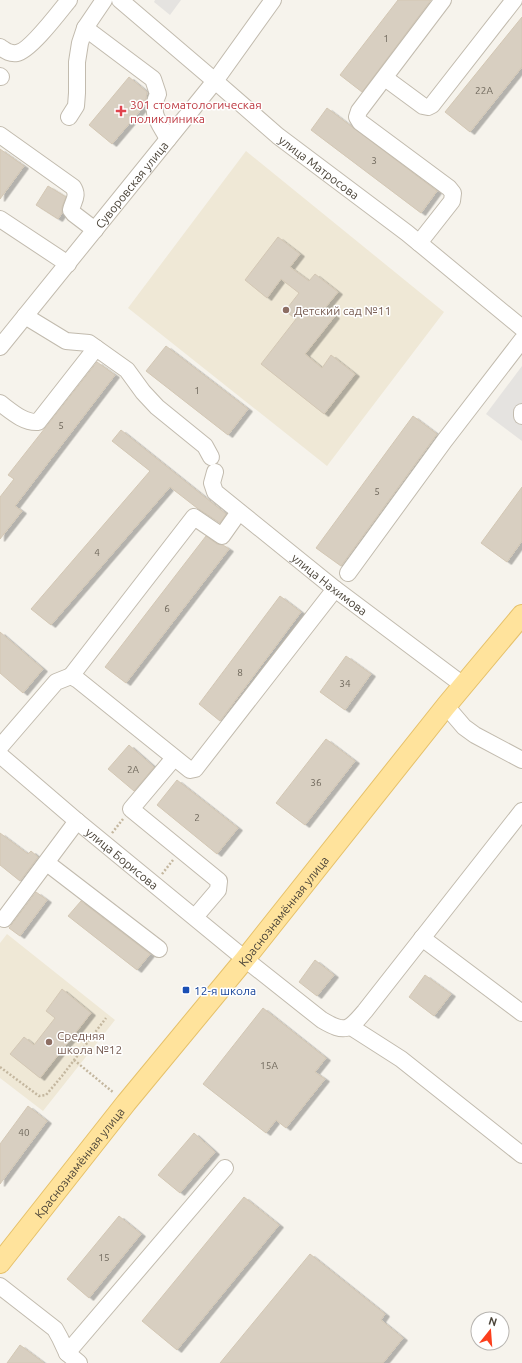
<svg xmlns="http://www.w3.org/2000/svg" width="522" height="1363" viewBox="0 0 522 1363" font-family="Ubuntu,sans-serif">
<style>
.education{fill:#efe8d6}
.parking{fill:#e5e3e0}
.building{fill:#d8cfc1;stroke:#d3c7b4;filter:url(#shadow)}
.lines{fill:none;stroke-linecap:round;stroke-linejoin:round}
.minor-casing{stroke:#c2bbae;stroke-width:18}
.major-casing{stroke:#e6c16a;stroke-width:22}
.path{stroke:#c4b79f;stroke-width:2.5;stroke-dasharray:2 2;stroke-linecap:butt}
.minor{stroke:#fff;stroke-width:16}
.major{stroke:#ffe39c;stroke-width:20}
.health-dot{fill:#e0444e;stroke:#fff;stroke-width:1.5}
.education-dot{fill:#8d6e63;stroke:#fff;stroke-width:1.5}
.transit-dot{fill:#1a4fb4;stroke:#fff;stroke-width:1.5}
.labels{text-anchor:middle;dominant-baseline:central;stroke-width:3;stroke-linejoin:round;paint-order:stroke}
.number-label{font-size:10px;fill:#6e675b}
.health-label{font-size:12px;fill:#be3a42;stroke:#fff;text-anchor:start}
.street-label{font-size:12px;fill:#4b4439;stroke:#fff}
.education-label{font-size:12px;fill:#785e54;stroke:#fff;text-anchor:start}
.transit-label{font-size:12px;fill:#164399;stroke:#fff;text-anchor:start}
</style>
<defs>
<filter id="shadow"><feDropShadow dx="4.5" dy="2.5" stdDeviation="0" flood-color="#0004"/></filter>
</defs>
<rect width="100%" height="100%" fill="#f6f3ec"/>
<path class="education" d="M246 151 444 312 327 466 128 308Z
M7 934 115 1020 43 1111 0 1078V943Z"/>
<path class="parking" d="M155 0H181L170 15 154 2Z
M522 366V441L486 414Z"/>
<path class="building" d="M398 0H431L362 92 340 75Z
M522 17V67L470 132 445 112Z
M129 77 147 92 145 105 112 144 89 125Z
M327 108 437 191 421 213 311 130Z
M0 149 24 166 0 199Z
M48 186 66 197 62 207V213L58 219 36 205Z
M278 237 300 254 290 267 309 281 315 274 338 292 325 308 335 316 305 354 322 368 331 355 355 374 324 414 261 364 296 319 285 311 299 293 281 279 267 298 245 280Z
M166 346 248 409 228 435 146 371Z
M97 362 115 375 15 506 22 511 0 539V497L14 479 8 475Z
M413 416 437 434 341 566 316 548Z
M121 430 226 514 220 523 197 508 170 487 51 625 31 609 150 471 112 441Z
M522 487V541L507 562 481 543Z
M206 536 217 544 223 545 229 549 126 683 105 667Z
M280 596 301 612 220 721 199 704Z
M0 632 43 669 23 693 0 673Z
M346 656 371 674 345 710 320 692Z
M326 739 355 761 305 825 276 803Z
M129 745 154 767 134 791 108 769Z
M177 780 238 828 217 854 157 805Z
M0 833 28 854 31 851 38 857 20 881 0 865Z
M36 892 47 900 20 936 9 928Z
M81 901 150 954 137 970 68 916Z
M315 960 334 975 317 996 299 982Z
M425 975 451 994 434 1016 409 997Z
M62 989 91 1013 40 1078 10 1054 24 1037 34 1045 55 1018 46 1011Z
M263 1008 326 1058 315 1072 325 1079 286 1128 276 1120 266 1133 203 1084Z
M28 1106 47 1121 0 1184V1144Z
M194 1133 215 1152 180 1193 158 1175Z
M244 1197 279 1225 177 1350 142 1321Z
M119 1216 141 1234 89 1298 67 1279Z
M310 1254 385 1314 381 1320 403 1338 383 1363H220Z
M20 1345 44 1363H7Z"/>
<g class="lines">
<g class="minor-casing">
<g id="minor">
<path id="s1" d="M120 0 215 81 278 136 407 233 522 328"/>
<path d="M85 28 153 79 158 94C149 113 159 122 168 139"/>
<path d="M0 47C6 51 10 54 17 53 30 51 60 11 69 0"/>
<path d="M0 76 1 77"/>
<path d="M385 78 423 106 428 107 432 105 514 0"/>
<path d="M69 117 76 106 77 93V62L80 43 85 28 104 0"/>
<path d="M0 135 73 187C79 196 73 201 71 210L74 214 95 230"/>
<path d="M0 219 68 264"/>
<path d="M419 243 452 201 453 193 449 188 360 122 357 117 359 111 443 0"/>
<path d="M25 316 66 341 89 343 127 370 143 392 157 407 205 446 211 457"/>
<path id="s2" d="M0 347 215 81 273 0"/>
<path d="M0 403C12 412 24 423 38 422L96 348"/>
<path d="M522 412V416"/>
<path id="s3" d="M215 472 212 483 215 492 335 589 463 685"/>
<path d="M348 573 445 440 522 340"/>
<path d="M71 676 194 517 222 536 239 512"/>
<path d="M446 706 464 727 475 735 522 760"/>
<path d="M0 747 56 682 71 676 78 680 190 770 195 769 335 589"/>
<path id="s4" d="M0 755 77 821 245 959 322 1020C346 1034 349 1030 365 1011L522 811"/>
<path d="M174 758 131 809 219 881 218 890 195 917"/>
<path d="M47 863 159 949"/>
<path d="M4 919 77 821"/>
<path d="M422 938 522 1013"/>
<path d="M351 1027 401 1059 522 1155"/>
<path d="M0 1286 55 1329 60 1338 67 1353 79 1363"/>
<path d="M67 1353 225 1168"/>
</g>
</g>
<g class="major-casing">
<g id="major">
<path id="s5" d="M0 1263 126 1103 245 959 446 706 522 615"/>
</g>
</g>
<path class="path" d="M112 833 123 819
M162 874 173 860
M74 1060 114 1093
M0 1067 39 1096 46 1095 62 1076 106 1018"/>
<use href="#minor" class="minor"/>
<use href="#major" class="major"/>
</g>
<path class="health-dot" d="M119 105h4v4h4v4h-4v4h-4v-4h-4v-4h4z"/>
<g class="education-dot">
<circle cx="286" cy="310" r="4"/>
<circle cx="49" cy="1042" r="4"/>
</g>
<rect class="transit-dot" x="182" y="986" width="8" height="8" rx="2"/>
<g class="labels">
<g class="number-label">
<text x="386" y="38">1</text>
<text x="484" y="90">22А</text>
<text x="374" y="160">3</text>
<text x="197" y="390">1</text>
<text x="61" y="425">5</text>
<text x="377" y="491">5</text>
<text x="97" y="552">4</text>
<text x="167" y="608">6</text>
<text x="240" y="672">8</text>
<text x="345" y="683">34</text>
<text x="133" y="769">2А</text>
<text x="316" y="782">36</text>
<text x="197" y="817">2</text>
<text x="269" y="1065">15А</text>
<text x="24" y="1132">40</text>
<text x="104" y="1257">15</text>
</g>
<g class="health-label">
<text x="130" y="104">301 стоматологическая<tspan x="130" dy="14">поликлиника</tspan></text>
</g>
<g class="street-label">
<text stroke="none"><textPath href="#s1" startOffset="260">улица Матросова</textPath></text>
<text stroke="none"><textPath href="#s2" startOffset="209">Суворовская улица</textPath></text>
<text stroke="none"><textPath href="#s3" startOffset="168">улица Нахимова</textPath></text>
<text stroke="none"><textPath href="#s4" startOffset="160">улица Борисова</textPath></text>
<text stroke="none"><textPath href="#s5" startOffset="452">Краснознамённая улица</textPath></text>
<text stroke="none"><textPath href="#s5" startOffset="128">Краснознамённая улица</textPath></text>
</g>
<g class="education-label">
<text x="294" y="310">Детский сад №11</text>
<text x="57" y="1035">Средняя<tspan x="57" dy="14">школа №12</tspan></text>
</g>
<g class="transit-label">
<text x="194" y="990">12-я школа</text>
</g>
</g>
<g transform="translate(490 1331) rotate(17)"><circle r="19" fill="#ffffff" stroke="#b7b4b0"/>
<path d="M0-3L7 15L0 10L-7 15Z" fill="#fc3f1d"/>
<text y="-6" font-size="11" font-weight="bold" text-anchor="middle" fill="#4b4439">N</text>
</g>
</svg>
